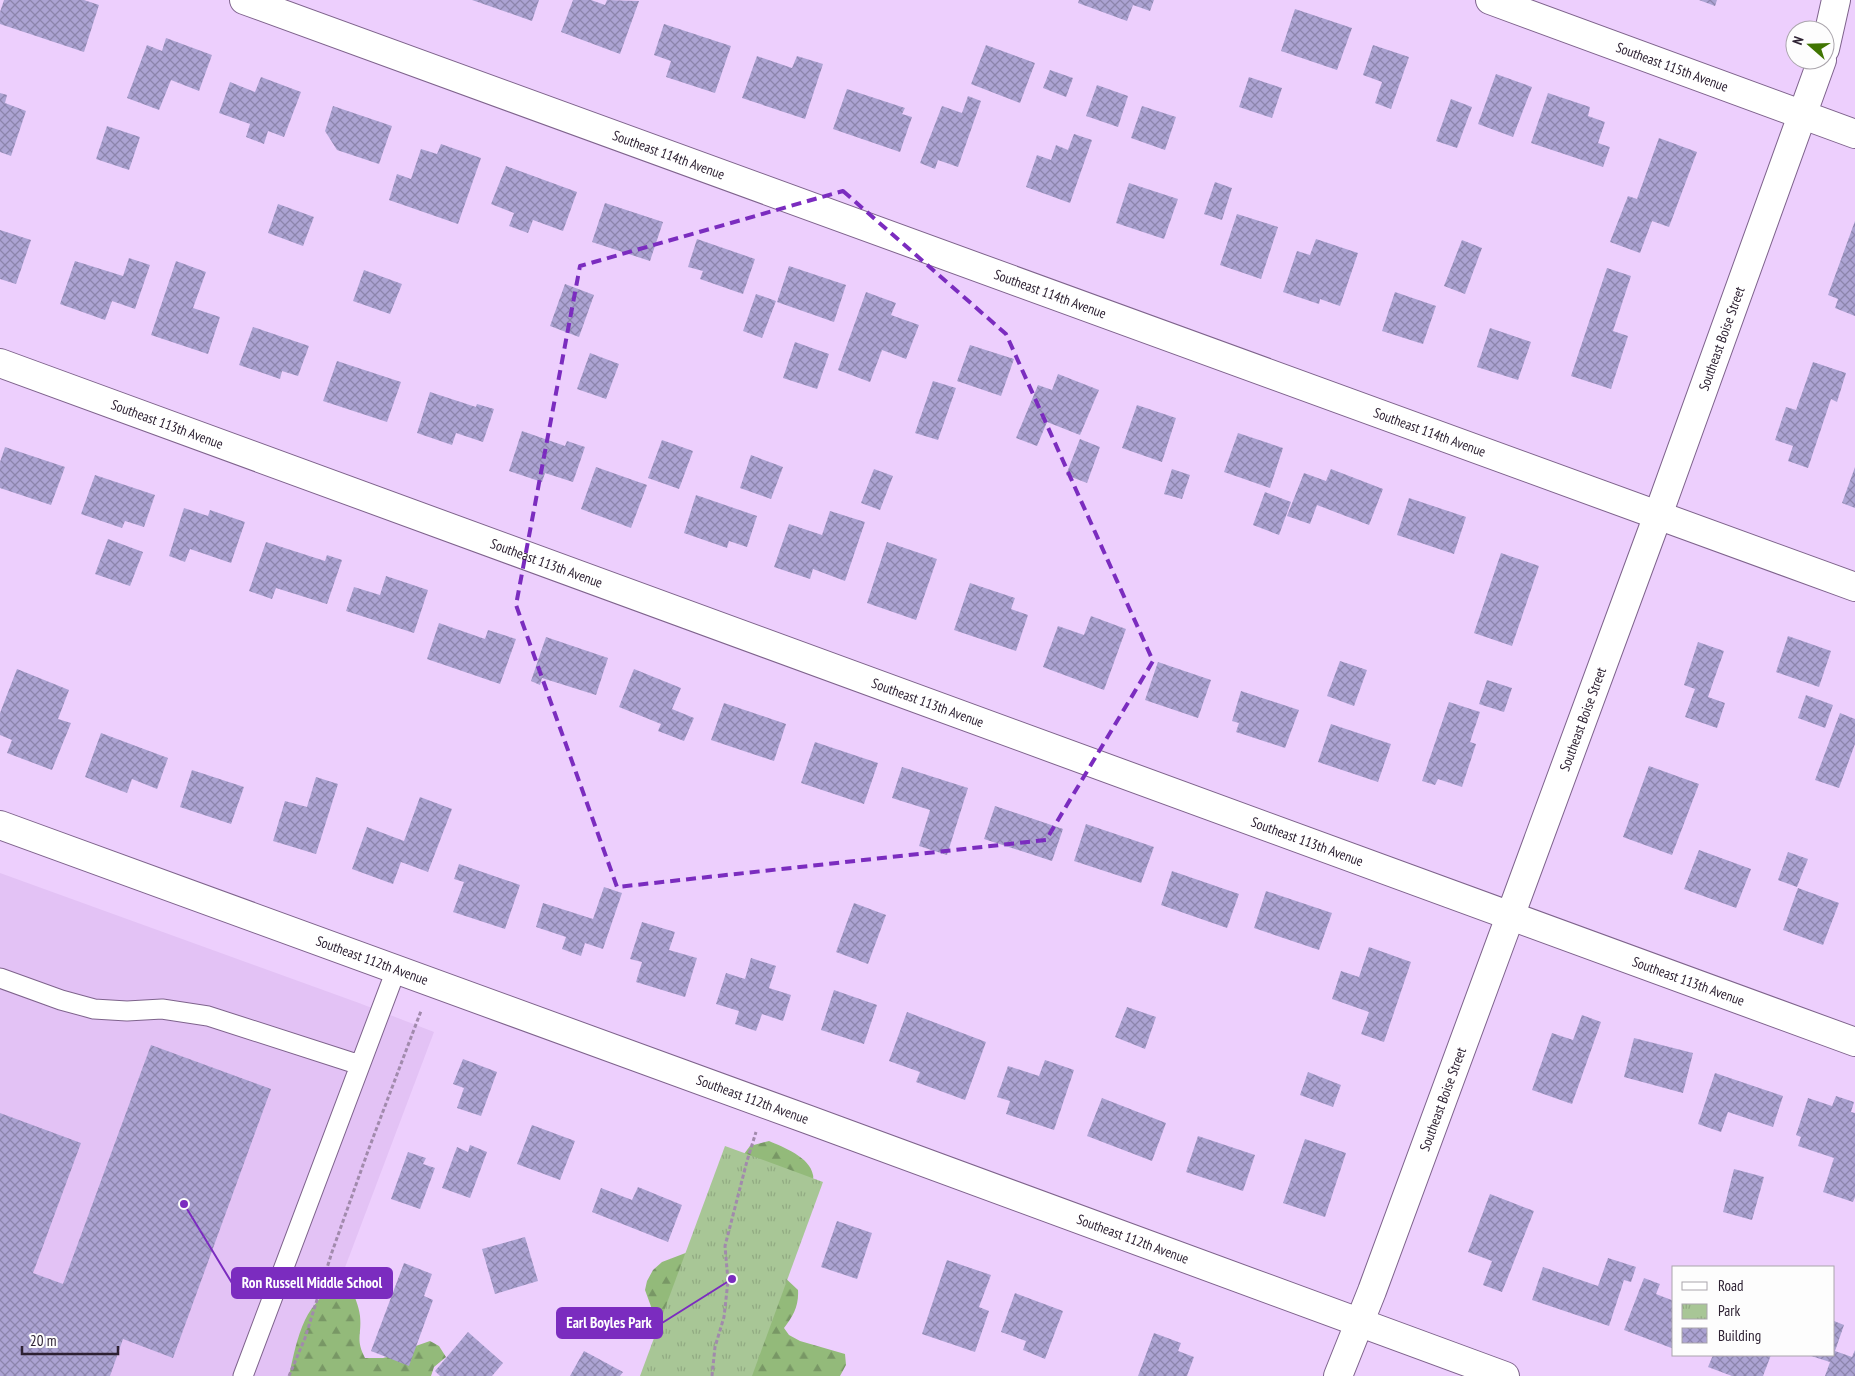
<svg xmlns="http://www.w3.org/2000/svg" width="1855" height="1376" viewBox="0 0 1855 1376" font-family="'PT Sans Narrow',sans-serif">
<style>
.built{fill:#e3c2f5}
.forest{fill:url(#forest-firs)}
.park{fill:url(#park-tufts)}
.building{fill:url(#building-cross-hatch)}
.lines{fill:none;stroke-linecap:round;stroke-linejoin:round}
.service-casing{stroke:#7e638c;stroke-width:21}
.minor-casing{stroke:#7e638c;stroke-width:30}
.tertiary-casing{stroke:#7e638c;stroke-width:30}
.path{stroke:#a18aac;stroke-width:3;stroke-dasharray:4 2.5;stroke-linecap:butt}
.service{stroke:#fff;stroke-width:19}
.minor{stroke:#fff;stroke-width:28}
.tertiary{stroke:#fff;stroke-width:28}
.marked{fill:none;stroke:#7b2cbf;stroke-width:4;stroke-dasharray:10 6;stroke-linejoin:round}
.labels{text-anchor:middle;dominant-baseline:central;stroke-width:4;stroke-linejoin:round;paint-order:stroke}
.street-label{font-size:14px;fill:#2d2132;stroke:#fdfdfd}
.leader{fill:none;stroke:#7b2cbf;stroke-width:2}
.callout-dot{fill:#7b2cbf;stroke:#fdfdfd;stroke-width:2}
.callout{fill:#7b2cbf;stroke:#7b2cbf;stroke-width:2}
.callout-label{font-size:15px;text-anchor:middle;font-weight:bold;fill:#fff}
</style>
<defs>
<pattern id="forest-firs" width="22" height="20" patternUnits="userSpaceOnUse" patternTransform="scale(1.25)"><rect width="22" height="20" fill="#93ba7a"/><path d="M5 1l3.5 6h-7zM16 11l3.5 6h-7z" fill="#789765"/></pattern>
<pattern id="park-tufts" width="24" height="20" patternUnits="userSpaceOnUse" patternTransform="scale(1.25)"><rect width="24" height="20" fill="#a8c696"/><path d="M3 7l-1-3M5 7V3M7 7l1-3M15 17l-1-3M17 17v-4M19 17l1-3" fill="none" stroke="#91aa82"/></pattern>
<pattern id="building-cross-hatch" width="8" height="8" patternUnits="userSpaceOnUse" patternTransform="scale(1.25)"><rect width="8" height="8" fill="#aca3d3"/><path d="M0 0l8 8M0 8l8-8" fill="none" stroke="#8c84ac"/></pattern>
</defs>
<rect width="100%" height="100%" fill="#edcffd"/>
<path class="built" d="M0 873 359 1003 434 1032 304 1376H0Z"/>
<path class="forest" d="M769 1141C783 1147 810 1157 813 1175 814 1178 812 1184 811 1187L781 1274 798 1290C799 1306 793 1316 784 1328L789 1335 800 1341 845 1354 846 1365 840 1376H720L672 1323 653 1312 645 1290 647 1281 653 1270 662 1262 696 1249 741 1158 750 1146Z
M337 1280 351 1286C354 1296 359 1306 360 1316 362 1335 355 1339 365 1358H383L404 1353 413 1347 430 1341 439 1346 446 1357 434 1367 431 1376H289C293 1357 297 1337 305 1320 312 1305 326 1292 337 1280Z"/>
<path class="park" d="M725 1146 823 1182 752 1376H640Z"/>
<path class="building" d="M4 0H84L99 5 84 52 0 24V12Z
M472 0H539L532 21Z
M573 0H591L605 5 607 0 639 1 620 54 561 32Z
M1079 0H1154L1150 11 1133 5 1127 21 1078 3Z
M1699 0H1717L1715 6Z
M1295 9 1352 28 1337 70 1281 51Z
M664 24 731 46 715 93 666 77 671 61 654 55Z
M166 38 212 55 199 91 171 80 159 110 127 98 147 45 162 51Z
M986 45 1035 63 1020 103 971 84Z
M1373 45 1409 57 1391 109 1375 103 1382 82 1363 75Z
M757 56 792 68 797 56 823 64 805 119 742 98Z
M1050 70 1073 78 1066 97 1043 88Z
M1496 74 1532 87 1513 137 1478 124Z
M261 77 301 92 284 137 268 131 264 144 246 137 250 124 219 113 230 82 255 92Z
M1249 77 1282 88 1272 118 1239 107Z
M1097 85 1128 96 1118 127 1086 116Z
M847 89 905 108 902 114 912 117 900 152 833 129Z
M0 93 7 95 5 103 26 111 11 156 0 152Z
M1548 93 1590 107 1588 116 1605 122 1598 143 1610 147 1603 167 1531 143Z
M968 96 981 101 958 167 938 160 935 169 920 163 942 106 962 113Z
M1451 99 1472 107 1457 148 1436 141Z
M333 106 392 126 379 164 337 150 325 131Z
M1142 106 1176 117 1165 150 1131 138Z
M107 126 140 137 129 170 96 159Z
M1074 134 1092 140 1070 203 1026 187 1037 155 1051 160 1056 145 1068 150Z
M1659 138 1697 152 1669 227 1652 221 1640 253 1610 242 1628 196 1637 199Z
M441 144 481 158 458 224 389 200 397 174 411 179 421 149 437 154Z
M506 166 577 192 563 231 533 220 528 233 509 226 514 213 491 204Z
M1215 182 1232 188 1222 220 1204 214Z
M1129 183 1178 199 1164 239 1116 223Z
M605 203 663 222 650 261 592 242Z
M278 204 314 217 303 246 268 233Z
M1237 214 1278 227 1261 279 1220 265Z
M1855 221V316L1835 308 1838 299 1828 295Z
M0 230 31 240 16 284 0 279Z
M697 239 755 259 743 294 700 279 703 271 688 267Z
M1316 239 1358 253 1340 306 1320 299 1319 304 1283 292 1297 251 1310 255Z
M1462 240 1482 248 1465 294 1444 286Z
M129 258 150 265 135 309 112 301 105 320 60 304 75 261 123 276Z
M176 261 206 272 193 308 220 317 208 354 151 335Z
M789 266 846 285 834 322 777 302Z
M1607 268 1631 276 1613 331 1628 336 1611 389 1571 376Z
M364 270 402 284 390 314 353 301Z
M565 284 594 295 579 337 550 326Z
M866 292 896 303 891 315 919 325 906 359 882 350 870 382 838 370Z
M1395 292 1436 306 1423 344 1382 331Z
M756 294 776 301 762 338 743 331Z
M253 327 309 346 298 376 282 371 280 379 239 365Z
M1490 328 1531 342 1518 380 1477 367Z
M795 342 829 354 817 389 783 378Z
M970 345 1014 359 1001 396 957 381Z
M590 353 619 364 606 399 577 389Z
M337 361 401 382 387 422 323 401Z
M1813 362 1846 373 1837 402 1831 399 1808 468 1788 461 1793 446 1775 440 1786 407 1796 410Z
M1058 374 1099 390 1080 435 1047 422 1037 446 1016 438 1038 385 1052 390Z
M933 381 956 388 938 440 915 433Z
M430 392 476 407 477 404 494 409 483 442 456 433 452 445 417 433Z
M1137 405 1176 418 1162 462 1122 448Z
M522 431 565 446 567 441 585 447 573 482 545 473 542 482 509 471Z
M1238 433 1283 448 1270 488 1224 472Z
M1080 439 1100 447 1087 483 1066 475Z
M662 440 693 451 679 489 648 478Z
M5 447 65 467 51 505 0 488V462Z
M751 455 783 467 771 499 740 488Z
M596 467 647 485 631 528 581 509Z
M1855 467V508L1842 503Z
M874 469 893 476 880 510 861 503Z
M1172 469 1190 475 1182 499 1164 494Z
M1331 469 1383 489 1369 525 1317 505 1310 524 1287 516 1304 473 1326 481Z
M95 475 155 495 144 527 125 521 122 528 81 514Z
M1265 492 1291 502 1279 535 1253 525Z
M696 495 757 516 747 547 729 541 727 548 684 533Z
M1409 498 1466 517 1454 554 1397 535Z
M184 508 208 516 210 510 245 522 231 563 190 549 185 562 169 556Z
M830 511 865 522 845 581 813 569 810 579 774 567 789 524 822 535Z
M108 539 143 552 130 586 95 574Z
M266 542 325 561 327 555 342 560 327 604 276 588 272 599 249 591Z
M887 542 937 559 916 620 867 603Z
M1501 553 1539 566 1512 646 1474 633Z
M386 576 428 590 414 633 346 611 354 587 380 595Z
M970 583 1015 598 1011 609 1028 615 1016 651 954 630Z
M1091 616 1126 629 1104 690 1043 667 1058 626 1084 635Z
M439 623 485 639 488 630 516 639 500 684 427 659Z
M1788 636 1831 651 1819 687 1776 672Z
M546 637 608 658 596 695 542 678 540 685 531 681Z
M1698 642 1724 651 1708 697 1725 703 1717 728 1685 717 1695 689 1684 685Z
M1340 661 1367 670 1354 706 1327 696Z
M1158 662 1211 680 1198 718 1145 700Z
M17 669 69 690 58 719 71 723 52 770 7 753 12 740 0 735V713Z
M634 669 681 688 672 709 694 718 684 741 658 731 661 724 619 707Z
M1487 680 1512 688 1504 712 1479 704Z
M1241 691 1299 710 1285 748 1236 732 1239 723 1232 721Z
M1806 695 1833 705 1825 728 1798 718Z
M1449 702 1480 712 1470 742 1476 744 1462 787 1438 779 1435 785 1422 781Z
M724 703 786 724 774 761 711 740Z
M1840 713 1855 719V744L1839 788 1815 780Z
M1331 724 1391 744 1378 782 1318 762Z
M101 733 168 758 157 789 132 779 127 793 85 777Z
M815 742 878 763 864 804 801 783Z
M1649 766 1699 784 1672 855 1623 837Z
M902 767 968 788 947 855 919 846 930 810 892 798Z
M192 770 244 787 231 824 180 807Z
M316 777 338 784 316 854 273 841 285 801 307 807Z
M420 797 452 809 428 872 401 862 393 884 352 869 367 827 404 841Z
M995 806 1063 829 1052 861 984 839Z
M1086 824 1154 847 1141 883 1074 861Z
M1699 850 1751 869 1736 908 1684 889Z
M1788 852 1808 859 1797 887 1778 880Z
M459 864 520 885 505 929 453 912 464 882 454 879Z
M1172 871 1239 894 1227 928 1161 905Z
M604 887 622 893 603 949 585 943 581 956 562 949 566 937 536 927 543 903 593 919Z
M1798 888 1839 903 1823 945 1783 930Z
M1266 891 1332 913 1319 950 1254 928Z
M854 903 886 915 868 964 836 952Z
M642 922 675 932 669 950 697 958 685 997 636 982 642 962 630 959Z
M1369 947 1411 962 1384 1042 1361 1034 1369 1012 1332 999 1341 971 1359 977Z
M751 958 776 966 769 988 791 995 783 1021 762 1014 756 1031 735 1024 739 1011 716 1004 726 973 745 979Z
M834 990 877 1005 864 1044 821 1030Z
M1127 1007 1156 1017 1145 1049 1115 1037Z
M907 1012 986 1042 965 1100 916 1082 920 1072 889 1061Z
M1582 1015 1601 1022 1572 1104 1532 1090 1552 1033 1573 1040Z
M1634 1038 1693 1053 1683 1093 1624 1077Z
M151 1045 271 1089 173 1358 123 1339 110 1376H0V1113L81 1143 33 1273 63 1284Z
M463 1059 497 1072 481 1116 457 1108 464 1088 453 1084Z
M1045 1060 1074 1070 1054 1130 1006 1114 1010 1101 997 1097 1008 1066 1039 1076Z
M1308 1072 1341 1085 1333 1107 1300 1095Z
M1715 1073 1783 1096 1773 1127 1728 1112 1721 1132 1698 1124Z
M1836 1096 1854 1102 1851 1112 1855 1113V1197L1853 1202 1823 1192 1834 1158 1798 1146 1801 1137 1796 1135 1808 1098 1832 1106Z
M1102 1098 1166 1123 1152 1161 1087 1136Z
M532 1125 575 1141 560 1180 517 1164Z
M1198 1136 1255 1155 1243 1191 1186 1172Z
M1305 1139 1346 1153 1325 1217 1283 1203Z
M470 1145 487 1152 470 1198 442 1188 457 1147 468 1152Z
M408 1152 426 1158 423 1164 435 1168 420 1209 391 1199Z
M1734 1169 1764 1177 1752 1220 1723 1212Z
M638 1187 682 1205 668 1242 592 1212 601 1188 632 1200Z
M1490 1194 1534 1211 1502 1292 1483 1285 1492 1261 1468 1252Z
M837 1221 872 1233 857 1279 821 1267Z
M525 1237 538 1281 495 1294 482 1249Z
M1608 1258 1636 1267 1631 1282 1624 1280 1609 1326 1532 1300 1543 1267 1598 1286Z
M947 1260 991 1275 979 1307 989 1311 975 1352 922 1334Z
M404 1263 432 1274 424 1296 433 1300 409 1366 371 1351Z
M1644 1278 1660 1284 1656 1294 1674 1301V1349L1624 1330Z
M1015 1293 1063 1311 1045 1359 1023 1350 1026 1341 1001 1332Z
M1834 1321 1844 1325 1835 1351 1852 1357 1855 1350V1376H1825L1830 1362 1808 1355H1834Z
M468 1332 503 1363 492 1376H440L435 1371Z
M1154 1333 1181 1343 1178 1351 1194 1357 1187 1376H1138Z
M584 1351 623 1372 620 1376H570Z
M1713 1355H1771L1763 1376H1732L1708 1367Z"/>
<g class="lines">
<g class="service-casing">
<path id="service" d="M0 978 61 1000 94 1009 127 1011 162 1009 208 1016 360 1065
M243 1376 396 970"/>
</g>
<g class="minor-casing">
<g id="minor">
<path id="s1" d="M244 0 1855 587"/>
<path id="s2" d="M1490 0 1855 134"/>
<path d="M1825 49 1836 0"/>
<path id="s3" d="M0 363 1855 1042"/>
<path id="s4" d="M1338 1376 1372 1291 1658 515 1822 60"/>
</g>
</g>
<g class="tertiary-casing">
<g id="tertiary">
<path id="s5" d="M0 825C502 1007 1004 1191 1505 1376"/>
</g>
</g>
<path class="path" d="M289 1376 305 1338 332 1252 368 1151 421 1011
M712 1376 715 1347 724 1317 728 1281 725 1246 747 1161 756 1132"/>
<use href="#service" class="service"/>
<use href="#minor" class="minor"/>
<use href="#tertiary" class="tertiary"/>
</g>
<path class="marked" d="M843 191 1006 334 1153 661 1046 840 617 887 516 605 580 266Z"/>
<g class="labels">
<g class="street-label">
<text stroke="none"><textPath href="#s2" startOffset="194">Southeast 115th Avenue</textPath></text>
<text stroke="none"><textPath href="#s1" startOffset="452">Southeast 114th Avenue</textPath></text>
<text stroke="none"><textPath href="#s1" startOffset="858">Southeast 114th Avenue</textPath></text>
<text stroke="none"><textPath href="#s4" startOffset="1106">Southeast Boise Street</textPath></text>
<text stroke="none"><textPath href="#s3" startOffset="178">Southeast 113th Avenue</textPath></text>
<text stroke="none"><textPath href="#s1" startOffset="1262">Southeast 114th Avenue</textPath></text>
<text stroke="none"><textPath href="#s3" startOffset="582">Southeast 113th Avenue</textPath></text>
<text stroke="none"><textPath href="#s3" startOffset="988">Southeast 113th Avenue</textPath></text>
<text stroke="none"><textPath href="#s4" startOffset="701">Southeast Boise Street</textPath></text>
<text stroke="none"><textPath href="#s3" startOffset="1392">Southeast 113th Avenue</textPath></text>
<text stroke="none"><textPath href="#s5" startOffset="396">Southeast 112th Avenue</textPath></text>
<text stroke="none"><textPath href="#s3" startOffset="1798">Southeast 113th Avenue</textPath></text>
<text stroke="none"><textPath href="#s5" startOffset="801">Southeast 112th Avenue</textPath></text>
<text stroke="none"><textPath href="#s4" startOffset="296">Southeast Boise Street</textPath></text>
<text stroke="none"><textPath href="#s5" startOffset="1206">Southeast 112th Avenue</textPath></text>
</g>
</g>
<path class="leader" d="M184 1204L232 1283M732 1279L662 1323"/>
<g class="callout-dot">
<circle cx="184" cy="1204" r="5"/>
<circle cx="732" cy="1279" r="5"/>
</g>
<g class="callout">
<rect x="232" y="1268" width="160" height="30" rx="5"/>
<rect x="557" y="1308" width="105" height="30" rx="5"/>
</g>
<g class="callout-label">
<text x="312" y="1288">Ron Russell Middle School</text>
<text x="609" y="1328">Earl Boyles Park</text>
</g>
<rect x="1672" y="1266" width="162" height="90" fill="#fdfdfd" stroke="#aaa5ac"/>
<rect x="1682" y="1282" width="25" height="8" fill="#ffffff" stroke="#aaa5ac"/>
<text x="1718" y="1291" font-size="15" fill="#2d2132">Road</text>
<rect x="1682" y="1304" width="25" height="15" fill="url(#park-tufts)" stroke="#aaa5ac"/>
<text x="1718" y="1316" font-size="15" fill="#2d2132">Park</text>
<rect x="1682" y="1328" width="25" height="15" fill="url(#building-cross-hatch)" stroke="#aaa5ac"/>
<text x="1718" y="1341" font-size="15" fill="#2d2132">Building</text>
<g transform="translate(1810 45) rotate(290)"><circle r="24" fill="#fdfdfd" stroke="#aaa5ac"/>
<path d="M0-4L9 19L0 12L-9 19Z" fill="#407502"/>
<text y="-8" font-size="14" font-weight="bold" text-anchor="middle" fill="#2d2132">N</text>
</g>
<path d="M22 1346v8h96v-8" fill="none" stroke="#2d2132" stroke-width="2.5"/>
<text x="30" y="1346" font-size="15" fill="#2d2132" stroke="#fdfdfd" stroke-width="4" paint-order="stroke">20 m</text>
</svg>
